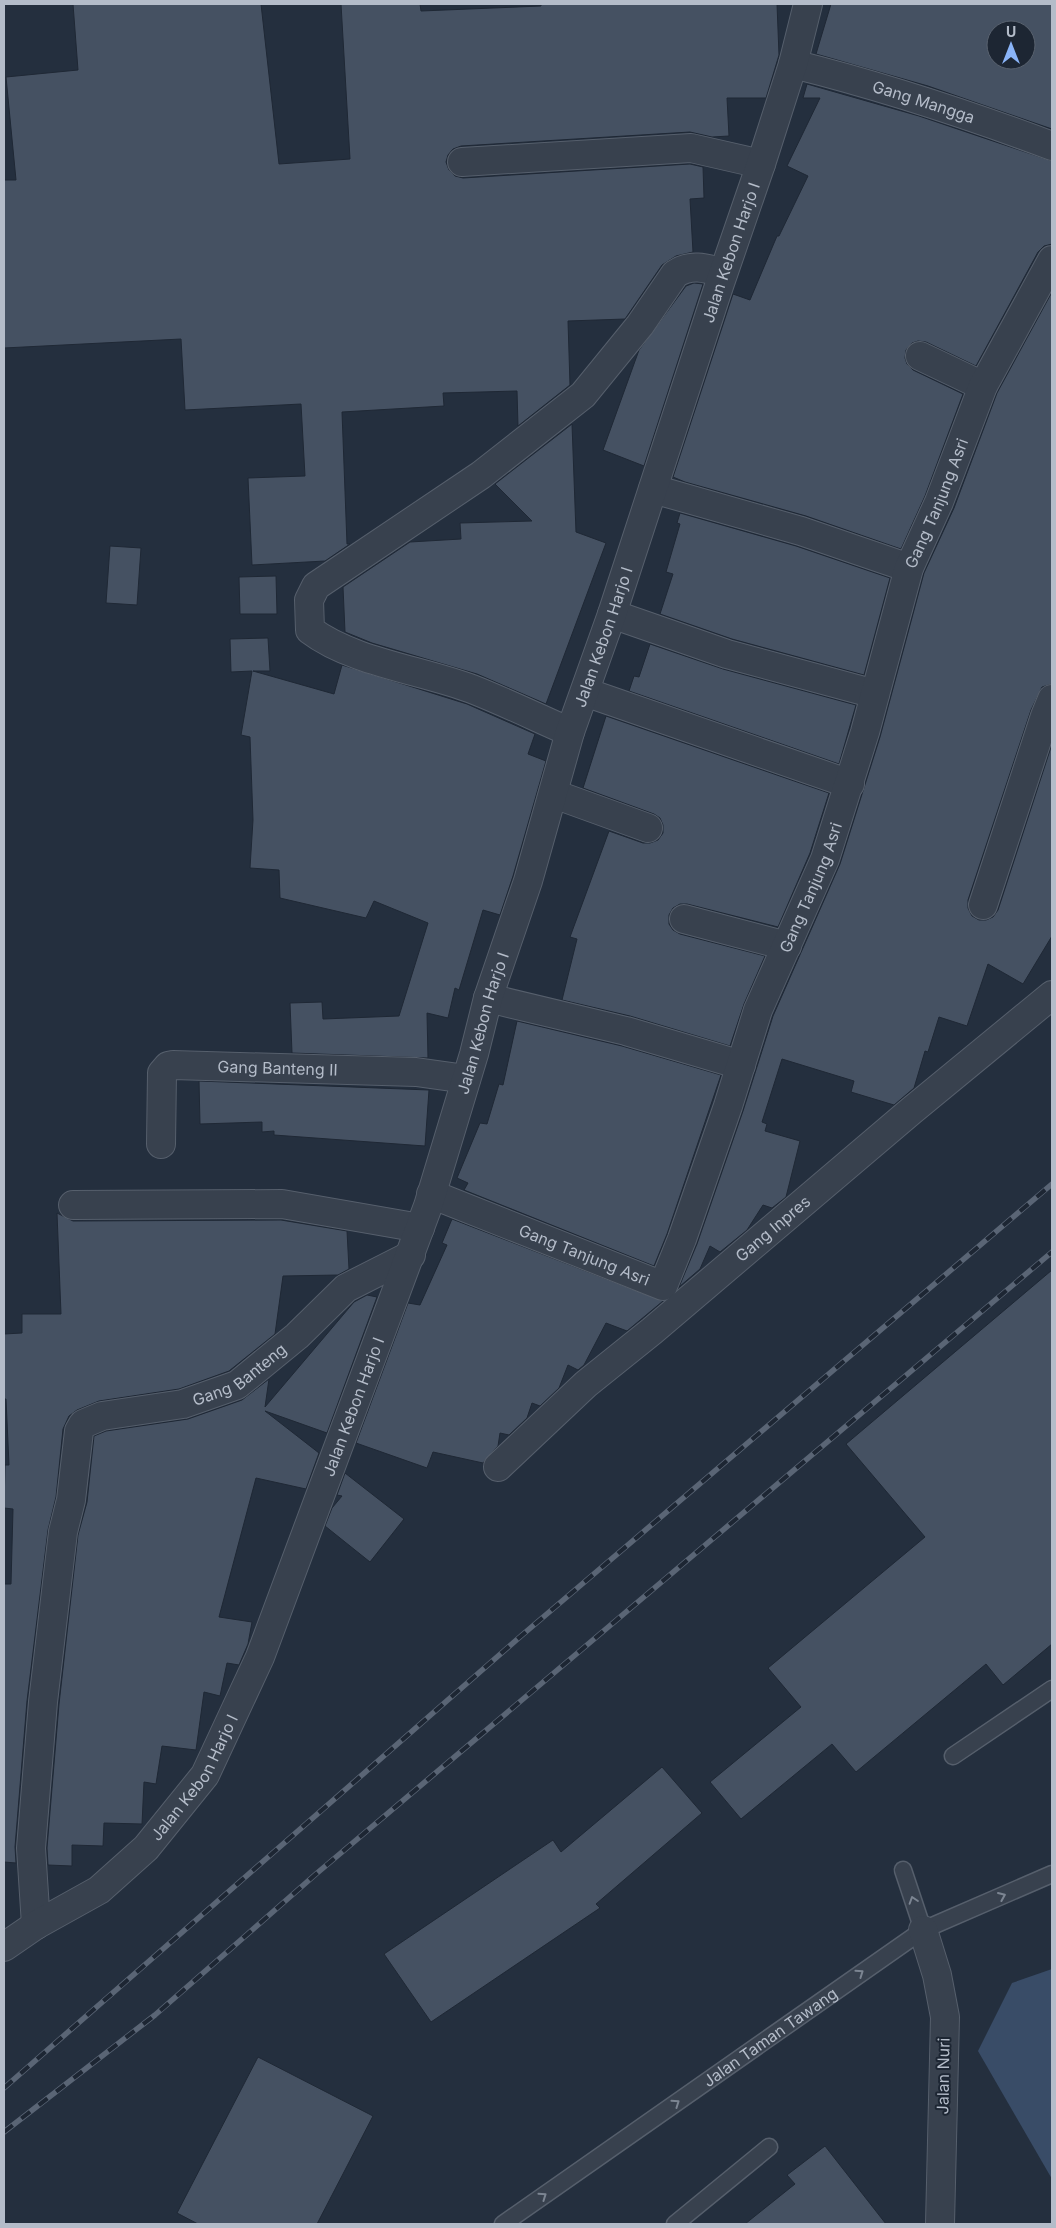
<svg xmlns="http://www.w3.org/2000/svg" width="1056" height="2228" viewBox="0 0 1056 2228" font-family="Inter,sans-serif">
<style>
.water{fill:#394c67}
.building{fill:#455162;stroke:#1f2835;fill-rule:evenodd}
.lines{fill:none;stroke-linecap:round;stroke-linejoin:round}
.lane-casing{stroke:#565f6c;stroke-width:19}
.street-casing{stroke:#565f6c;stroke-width:30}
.lane{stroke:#38414e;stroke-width:16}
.street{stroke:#38414e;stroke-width:28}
.rail-casing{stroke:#5a6575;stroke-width:5.5}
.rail{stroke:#1d2633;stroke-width:4;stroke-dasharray:11;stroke-linecap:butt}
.oneway{stroke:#7c8592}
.labels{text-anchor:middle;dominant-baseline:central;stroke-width:4;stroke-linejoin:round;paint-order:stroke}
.street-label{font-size:16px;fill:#b4bcc9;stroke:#1d2633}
</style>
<rect width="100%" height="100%" fill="#242f3e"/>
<path class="water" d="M1052 1969V2179L978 2051 1012 1983Z"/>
<path class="building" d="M73 4H261L279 164 350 159 341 4H420L421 11 541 6V4H777L779 55 766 98H727L729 136 712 137 690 132 461 146 453 149 448 155 446 162 449 170 455 176 463 178 690 164 703 167 704 198 690 199 693 252 676 256 662 265 625 319 568 321 570 385 518 426 517 391 443 393 444 406 342 412 347 544H350L325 561 252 565 248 478 305 476 301 404 185 410 181 339 4 348V180H16L6 77 78 70Z
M831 4H1052V129L928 86 816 54ZM996 30H1026V60H996Z
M807 84 919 116 1052 161V244L1044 246 1038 252 976 366 926 342 918 341 912 343 906 350 905 358 907 364 913 370 963 394 925 496 901 549 806 516 685 482 673 477 733 294 750 300 777 236H779L808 176 787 166 820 98H803Z
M694 283 703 284 644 466 603 450 639 350 686 286Z
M1052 292V684L1042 687 1031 710 968 900V908L972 916 979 920H986L993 917 998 910 1052 744V936L1023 984 988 964 967 1026 939 1017 928 1052 925 1051 914 1088 894 1105 851 1092 854 1081 782 1059 762 1122 767 1124 765 1131 800 1141 786 1197 772 1208 763 1205 747 1230 720 1252 710 1246 700 1269 679 1287 697 1244 743 1111 773 1016 840 864 880 737 924 573 954 508 997 393Z
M572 424 576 532 606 543 546 704 477 674 372 643 345 632 343 587 410 542 461 539 460 523 532 521 495 484Z
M680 513 796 546 890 578 864 675 732 639 660 614 673 574 666 572 680 524 677 523Z
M110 546 141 548 137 605 106 603Z
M276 576 277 614H240L239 577Z
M268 638 270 671H253L334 694 342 665 467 704 535 734 528 754 546 761 513 876 500 915 483 910 459 990 455 988 448 1018 427 1013 428 1058 292 1053 290 1003 322 1002 323 1019 399 1016 428 923 374 901 366 918 280 898 279 870 250 868 253 820 250 737 241 735 252 671 231 672 230 639Z
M650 644 723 669 856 705 839 764 629 691 634 676 639 677Z
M606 716 829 793 810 853 778 927 687 904H680L673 908 669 915V924L673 930 680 934 765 956 744 1004 730 1046 630 1016 562 1000 577 939 570 937 609 831 643 843H650L658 840 663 833V825L660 818 654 814 583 788Z
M517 1021 622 1046 721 1075 667 1234 654 1266 464 1190 468 1183 457 1178 480 1123 487 1124 499 1084 503 1085Z
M199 1081 429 1090 425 1146 274 1135V1131L262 1132V1122L200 1124Z
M57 1213 73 1221 281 1220 347 1231 349 1269 338 1275 283 1276 275 1334 229 1371 179 1389 99 1401 77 1410 69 1416 63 1429 56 1497 48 1530 27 1701 15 1847 16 1863 4 1862V1584H11L13 1509 4 1508 5 1465H9L6 1399H4V1334L22 1333V1314H61Z
M452 1219 663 1301 627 1331 606 1323 584 1365 578 1370 568 1365 559 1388 540 1406 532 1403 527 1418 509 1435 500 1433 498 1446 483 1463 433 1452 427 1468 356 1443 408 1303 420 1305 447 1245 442 1243Z
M1052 1270V1644L1003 1685 986 1664 856 1772 832 1744 741 1819 710 1782 801 1707 768 1668 925 1537 846 1444Z
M367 1295 377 1297 327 1433 265 1411 319 1453 306 1489 256 1478 219 1617 252 1622 248 1644 239 1665 227 1663 220 1696 204 1692 196 1750 162 1746 156 1784 144 1782 142 1824 104 1823 103 1846 72 1845V1866L48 1865 47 1848 59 1704 78 1535 87 1502 94 1436 106 1431 188 1419 242 1400 269 1379 265 1407 354 1302Z
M345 1473 404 1519 370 1562 325 1526 332 1508 342 1496 337 1495Z
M662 1767 702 1813 596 1904 600 1908 431 2022 384 1954 553 1840 561 1852Z
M258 2057 373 2116 317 2224H198L177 2213Z
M825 2146 886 2224H745L795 2184 787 2175Z"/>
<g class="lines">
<g class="lane-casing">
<g id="lane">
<path d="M953 1756 1052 1689"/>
<path d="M903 1870 923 1930"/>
<path id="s1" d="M503 2224 923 1930 1052 1874"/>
<path d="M675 2224 769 2147"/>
</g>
</g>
<g class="street-casing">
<g id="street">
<path id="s2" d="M793 64C881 86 967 114 1052 146"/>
<path d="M462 162 691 148 761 164"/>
<path d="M920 356 983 386"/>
<path d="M653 489 801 531 909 568"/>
<path d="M612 614 727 654 875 694"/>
<path d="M585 692 850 784"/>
<path d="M570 732C538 718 505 702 472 689 422 670 352 662 310 630L309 600 316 586 481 475 583 395 640 325 675 274C691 263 706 268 723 273"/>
<path d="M554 794 648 828"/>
<path d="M983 905 1045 716 1052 699"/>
<path d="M684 919 787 946"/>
<path d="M488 998 626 1031 741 1065"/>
<path id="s3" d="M161 1144 162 1073 168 1066 173 1065 416 1072 466 1079"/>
<path id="s4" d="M431 1194 663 1286 682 1239 728 1106 758 1010 825 859 865 732 909 568 939 502 983 386 1052 260"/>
<path d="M73 1205 282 1204 420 1228"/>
<path id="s5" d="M498 1467 586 1384 652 1331 911 1111 1052 995"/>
<path id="s6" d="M36 1925 31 1848 43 1702 63 1532 71 1500 79 1431 83 1424 102 1416 183 1404 237 1385 297 1336 346 1288 411 1255"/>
<path d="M923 1930 937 1975 945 2017 940 2224"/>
<path id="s7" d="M4 1947 36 1925 99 1890 146 1848 205 1775 260 1657 428 1206 474 1054 488 998 528 881 570 732 612 614 719 286 761 164 793 64 808 4"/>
</g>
</g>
<use href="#lane" class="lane"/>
<use href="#street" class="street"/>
<g class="rail-casing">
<path id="rail" d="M4 2088 521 1636 1052 1184
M4 2132 155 2015 316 1874 1052 1252"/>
</g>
<use href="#rail" class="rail"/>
</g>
<defs><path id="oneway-chevron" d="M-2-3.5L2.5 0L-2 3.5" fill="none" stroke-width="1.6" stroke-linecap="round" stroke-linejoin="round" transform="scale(1.25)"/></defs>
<g class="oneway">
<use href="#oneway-chevron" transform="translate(1002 1896) rotate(-23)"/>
<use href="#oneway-chevron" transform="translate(913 1900) rotate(-108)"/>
<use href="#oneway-chevron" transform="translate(860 1973) rotate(-35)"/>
<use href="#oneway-chevron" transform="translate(676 2103) rotate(-35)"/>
<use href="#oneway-chevron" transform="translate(543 2196) rotate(-35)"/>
</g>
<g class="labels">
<g class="street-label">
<text stroke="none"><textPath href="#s2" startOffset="136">Gang Mangga</textPath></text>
<text stroke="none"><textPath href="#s7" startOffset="1880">Jalan Kebon Harjo I</textPath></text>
<text stroke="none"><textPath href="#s4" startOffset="1080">Gang Tanjung Asri</textPath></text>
<text stroke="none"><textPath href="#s7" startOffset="1475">Jalan Kebon Harjo I</textPath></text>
<text stroke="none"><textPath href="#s4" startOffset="675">Gang Tanjung Asri</textPath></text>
<text stroke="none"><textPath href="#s7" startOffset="1070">Jalan Kebon Harjo I</textPath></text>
<text stroke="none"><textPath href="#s3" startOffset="190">Gang Banteng II</textPath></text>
<text stroke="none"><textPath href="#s5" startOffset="364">Gang Inpres</textPath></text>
<text stroke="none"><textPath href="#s4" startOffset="165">Gang Tanjung Asri</textPath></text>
<text stroke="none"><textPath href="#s6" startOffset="672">Gang Banteng</textPath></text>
<text stroke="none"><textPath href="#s7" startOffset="665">Jalan Kebon Harjo I</textPath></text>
<text stroke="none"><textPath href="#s7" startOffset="260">Jalan Kebon Harjo I</textPath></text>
<text stroke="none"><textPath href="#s1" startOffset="326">Jalan Taman Tawang</textPath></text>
<text transform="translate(943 2076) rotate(-89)">Jalan Nuri</text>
</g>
</g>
<rect width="1056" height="2228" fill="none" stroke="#b4bcc9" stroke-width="10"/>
<g transform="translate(1011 45)"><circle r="24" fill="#1d2633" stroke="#59626f"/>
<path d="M0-4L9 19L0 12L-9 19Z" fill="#8ab4f8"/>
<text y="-8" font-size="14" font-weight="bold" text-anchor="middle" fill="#b4bcc9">U</text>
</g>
</svg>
